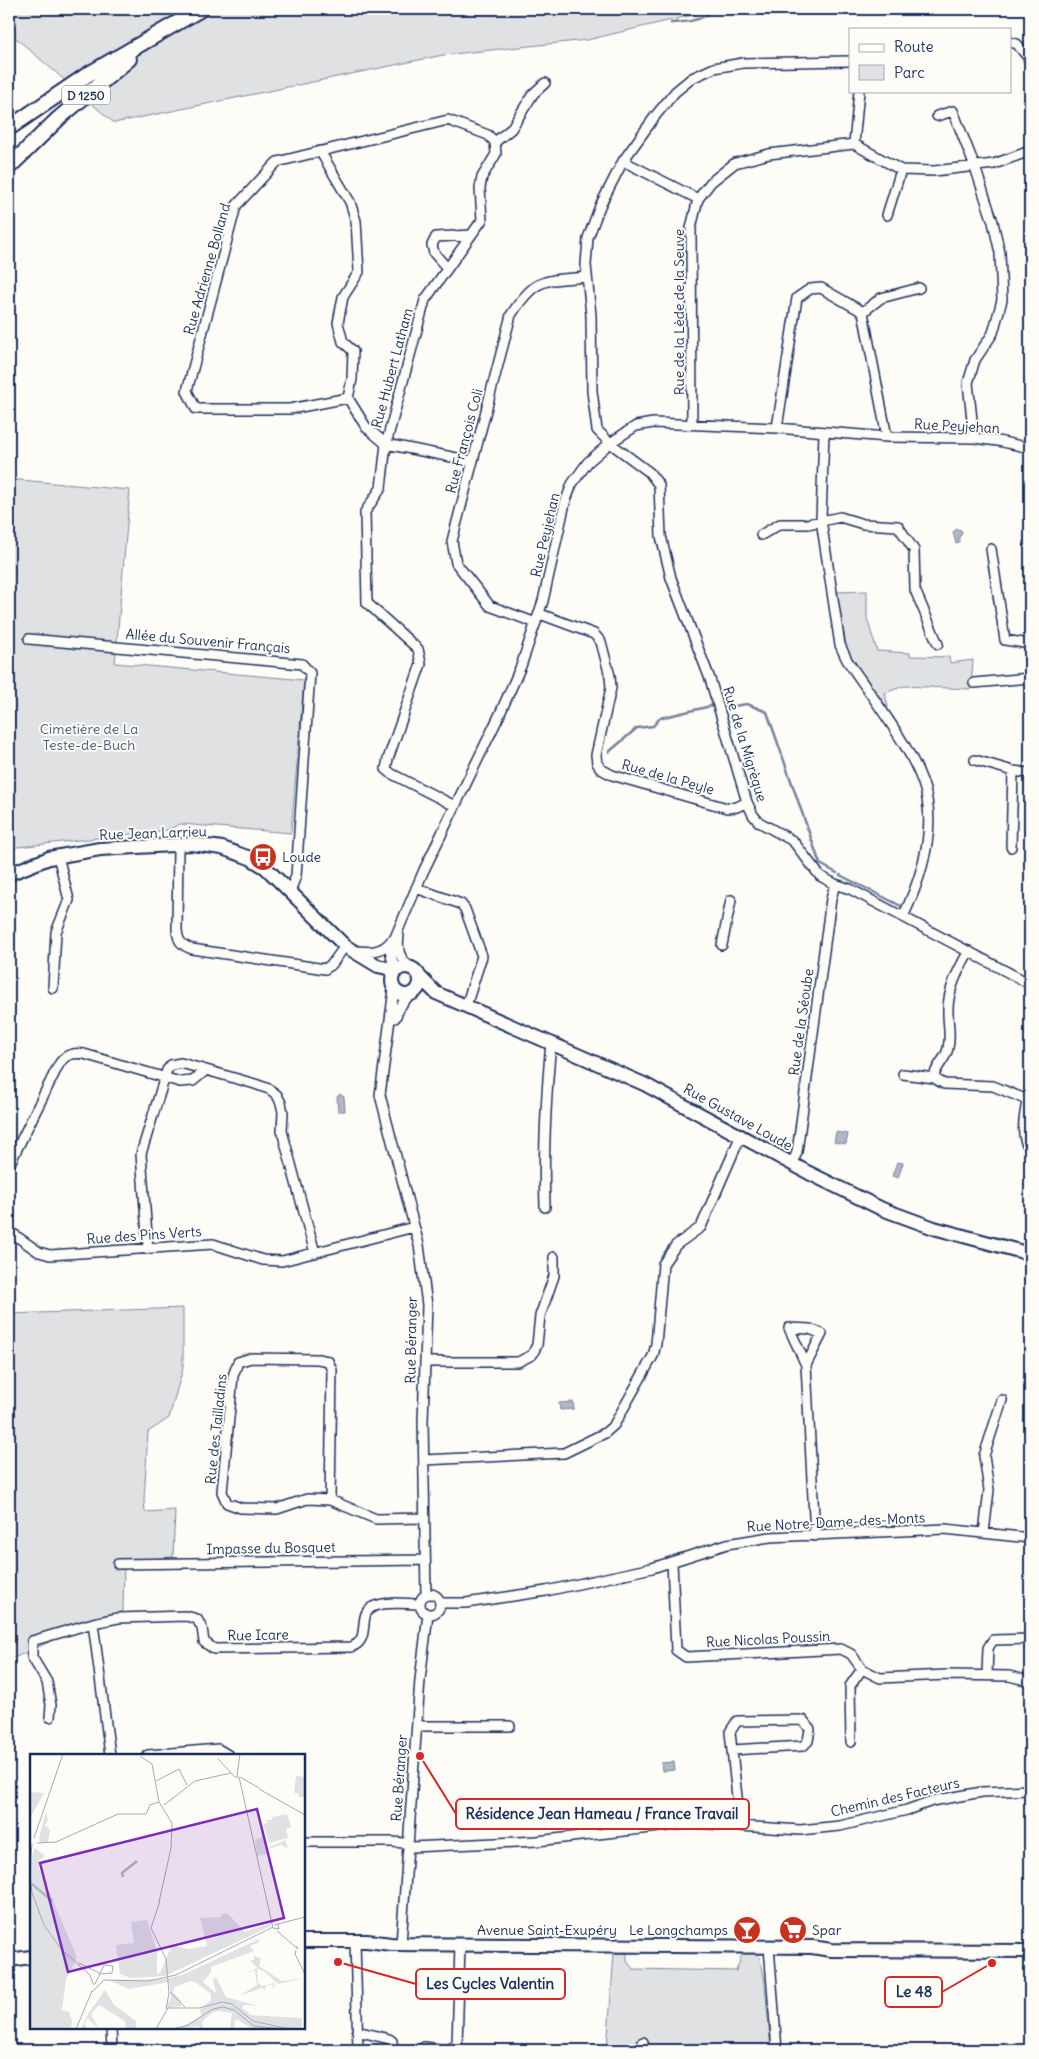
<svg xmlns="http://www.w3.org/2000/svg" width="1039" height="2059" viewBox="0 0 1039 2059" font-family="Delius,sans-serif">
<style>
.green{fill:#e0e1e3;stroke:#7e88a0}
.water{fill:#b3b8c5;stroke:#76819c}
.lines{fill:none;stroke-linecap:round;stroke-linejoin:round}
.stream{stroke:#76819c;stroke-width:2.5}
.street-casing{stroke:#1b2f5e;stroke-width:12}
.secondary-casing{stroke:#1b2f5e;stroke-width:16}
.primary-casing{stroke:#1b2f5e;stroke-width:18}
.street{stroke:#fdfcf7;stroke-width:9}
.secondary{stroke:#fdfcf7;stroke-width:12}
.primary{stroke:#fdfcf7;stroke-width:14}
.labels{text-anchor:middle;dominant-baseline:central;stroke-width:4;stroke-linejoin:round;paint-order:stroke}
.shield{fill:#fdfcf7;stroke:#5f6c8c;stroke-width:1}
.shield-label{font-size:12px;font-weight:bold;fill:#1b2f5e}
.street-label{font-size:14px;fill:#1b2f5e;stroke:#fdfcf7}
.park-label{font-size:14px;fill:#4c5c7f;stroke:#fdfcf7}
.poi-label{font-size:14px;fill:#1b2f5e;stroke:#fdfcf7;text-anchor:start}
.inset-river{fill:none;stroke:#b3b8c5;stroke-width:2.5}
.inset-road{fill:none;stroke:#a3aaba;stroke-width:1}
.view{fill:#7b2cbf;fill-opacity:0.15;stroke:#7b2cbf;stroke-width:2.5}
.inset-edge{fill:none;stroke:#1b2f5e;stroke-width:2.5}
.leader{fill:none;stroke:#d62828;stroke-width:2}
.callout-dot{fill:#d62828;stroke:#fdfcf7;stroke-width:2}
.callout{fill:#fdfcf7;stroke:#d62828;stroke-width:2}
.callout-label{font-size:15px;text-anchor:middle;font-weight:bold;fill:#1b2f5e}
</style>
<rect width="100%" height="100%" fill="#fdfcf7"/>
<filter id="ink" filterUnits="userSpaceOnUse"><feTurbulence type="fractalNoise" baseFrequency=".02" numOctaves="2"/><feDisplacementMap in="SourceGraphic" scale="10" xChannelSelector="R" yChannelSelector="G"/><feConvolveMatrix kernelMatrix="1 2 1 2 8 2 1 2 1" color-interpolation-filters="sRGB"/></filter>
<g filter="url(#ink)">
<path class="green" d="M9 9H718L587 40 443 55 114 123 9 32Z
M9 479 130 490 115 663 304 680 291 833 180 824 168 830 9 848Z
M867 591V618L877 651 910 653V656L949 657 950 663 973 660 971 689 904 686 885 693 888 707 885 709 847 650 836 592Z
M183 1308V1368L169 1418 148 1432 144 1500 145 1512 175 1510 173 1557 124 1561 123 1611 105 1617 9 1660V1314Z
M758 1951 764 1975 771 2050H648L647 2047 607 2049 614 1953H627V1961L633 1969 736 1971 743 1952Z"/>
<path class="water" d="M957 529 961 530 962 534 959 537V543L956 544 953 532Z
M340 1094 344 1097 345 1111H338L337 1097Z
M836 1132 848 1134 846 1144 834 1142Z
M897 1162 903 1163 898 1178 892 1176Z
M573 1402 574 1409 560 1410 559 1403Z
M674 1762 675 1770 662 1771 661 1763Z"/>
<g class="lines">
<path class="stream" d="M671 23C688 22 701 21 714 9
M727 707 747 704 767 712 820 864 837 873
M609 752 637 728 653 726 660 718 711 706
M840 875 901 906"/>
<g class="street-casing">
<path id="street" d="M1010 42 1017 44 1030 60
M850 61 743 63 714 68 692 78 675 92 656 115 623 161 600 206 588 238 586 265 591 315 592 391 597 430 610 443 649 472 659 485 661 536 671 578 710 679 747 802 753 815 759 822 793 841 820 876 835 884 850 889 1030 984
M937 116 953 111 975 167 993 222 1000 253 1002 300 993 333 975 360 968 383 974 438
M495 142 511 129 533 94 545 83
M854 144 859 91
M320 151 350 202 356 221 359 272 343 297 338 323 343 342 353 351 352 379 348 398 366 427 386 444 425 300 482 220 480 188 482 177 496 154 495 142
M623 161 698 199
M887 215 901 170
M447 268 434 253 432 245 436 237 471 235
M863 312 881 298 919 288
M348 398 290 409H196L187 391 236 206 277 162 448 120 488 135 495 142
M692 424 691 228 698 199 711 182 735 163 769 154 854 144 901 170 934 171 994 164 1030 151
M777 428 797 298 810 289 821 288 863 312 887 437
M824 432 821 520 840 645 847 660C870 695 921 758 927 799 934 839 920 881 903 917
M761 535 780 524H808L840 517 863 524 898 526 914 550 915 590 938 644
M991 549 1005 640 1030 644
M540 614 594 634 601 642 610 676 611 688 596 755 597 763 601 769 612 775 727 808 737 807 747 802
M536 623 490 606 456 563 452 541 511 315C536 276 544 281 587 277
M29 639 302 664 310 673 296 876 290 891
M974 683 1030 678
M975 760 1013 771 1030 773
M455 806 392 774 386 769 388 759 421 664 418 649 367 603 365 512 381 488 386 444 472 461
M178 844 177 930C178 941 181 945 192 949L325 969 332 964 345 946
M1011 847 1013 771
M416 888 461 904 465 909 482 956 466 1006
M399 936C397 949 399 958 409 966
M722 945 731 900
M355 951C369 952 382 953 391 941
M397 969 392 960 390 949 424 870 499 716 521 666 543 601 565 503 572 484 588 462 610 443 636 426 653 423 777 428 887 437 974 438 998 441 1030 448
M53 988 56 932 69 900 58 856
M394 989 380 1095 419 1245 427 1305 423 1421 426 1594
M395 1018 400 1007 409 995
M903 1074 934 1078 944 1084 993 1086 1030 1101
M934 1078C935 1066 946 1060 948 1048 951 1036 948 1025 948 1013 947 991 958 970 969 951
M1027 1101C1025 1114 1019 1138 1030 1148
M792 1164 797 1152 831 899 835 884
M9 1165 58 1066C64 1055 72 1052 84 1054L180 1082 193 1081 206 1070 255 1084 269 1089 277 1095 281 1103 283 1112 282 1131 315 1253
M545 1207C543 1152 546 1097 551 1042
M9 1231 39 1252 50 1255 213 1244 263 1260 282 1261 414 1227
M148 1249 141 1154 167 1070 171 1065 181 1063 206 1070
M425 1362H518L532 1355 537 1345 540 1316 554 1276V1257
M806 1365 789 1328 810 1329 822 1334 806 1365 815 1536
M424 1460 564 1453 605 1433 614 1425 653 1356 656 1344 663 1264 676 1245 701 1227 741 1135
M330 1500 332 1370 328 1361 318 1359 251 1358 238 1362 233 1376 222 1492 227 1503 241 1508 277 1509 307 1499 330 1500 376 1519 424 1518
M984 1533 989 1490 984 1456 1002 1400
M672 1562 676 1650 686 1657 841 1649 851 1654 862 1669 880 1678 947 1675 1009 1676 1030 1681
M118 1564 425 1560
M420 1604a10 10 0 1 1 20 0a10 10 0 1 1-20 0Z
M440 1603H466L546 1591 652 1568 727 1544 770 1537 945 1529 1030 1538
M93 1623 110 1755
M987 1675 988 1648 993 1640 1030 1639
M50 1717 51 1705 47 1682 32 1657V1641L93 1623 118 1618 186 1616 197 1619 202 1628 204 1642 214 1649 351 1647C373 1640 355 1612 375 1606 388 1601 406 1604 420 1604
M417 1726H510
M851 1742 850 1686 862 1669
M732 1750 803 1746 808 1741 810 1729 803 1720 737 1721 730 1732 740 1825
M148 1755 218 1749 228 1755
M304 1842H392L404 1843 412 1847 537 1841 694 1823 800 1830 840 1826 907 1810 932 1801 982 1792 1030 1790
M355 1941 358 2050
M401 1944 420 1680 428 1614
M460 1945 457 2045 462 2050
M769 1947 777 2050
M111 2028 112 2050
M357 2031 389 2039 392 2041 393 2050
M643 2042 644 2050
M424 2050V2047L446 2050 457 2045"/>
</g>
<g class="secondary-casing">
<path id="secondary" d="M9 874 49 858 100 849 192 844 222 848 250 858 266 868 345 946 378 966 396 970
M392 981a14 14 0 1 1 28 0a14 14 0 1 1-28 0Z
M419 976 436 993 644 1084 809 1173 882 1209 934 1228 1030 1254
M304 1941H367L391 1944 812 1947 831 1950 1030 1951
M9 1960 31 1957"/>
</g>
<g class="primary-casing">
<path id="primary" d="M9 128 87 75 201 9
M9 167 58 119 129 59"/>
</g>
<use href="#street" class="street"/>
<use href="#secondary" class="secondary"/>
<use href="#primary" class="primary"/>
</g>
</g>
<defs>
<g id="bus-disc" transform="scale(1.4375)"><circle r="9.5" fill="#c8321e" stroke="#fdfcf7"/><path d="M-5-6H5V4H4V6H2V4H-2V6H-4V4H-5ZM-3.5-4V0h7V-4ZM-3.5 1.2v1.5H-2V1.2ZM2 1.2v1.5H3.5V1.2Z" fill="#fff"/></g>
<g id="bar-disc" transform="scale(1.4375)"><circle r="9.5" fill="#c8321e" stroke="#fdfcf7"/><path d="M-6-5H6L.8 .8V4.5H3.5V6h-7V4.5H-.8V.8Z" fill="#fff"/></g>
<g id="supermarket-disc" transform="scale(1.4375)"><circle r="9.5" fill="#c8321e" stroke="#fdfcf7"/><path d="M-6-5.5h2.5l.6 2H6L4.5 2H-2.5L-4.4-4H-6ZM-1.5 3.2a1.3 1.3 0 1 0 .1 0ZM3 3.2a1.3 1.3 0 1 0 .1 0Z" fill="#fff"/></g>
</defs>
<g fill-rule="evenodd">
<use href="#bus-disc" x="263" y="857"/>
<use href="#bar-disc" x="747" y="1930"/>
<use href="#supermarket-disc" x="793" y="1930"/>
</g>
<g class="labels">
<rect class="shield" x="62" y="85.5" width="48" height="19" rx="4"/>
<g class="shield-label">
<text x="86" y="95">D 1250</text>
</g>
<g class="street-label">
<text transform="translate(207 269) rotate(-74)">Rue Adrienne Bolland</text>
<text transform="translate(679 312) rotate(-90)">Rue de la Lède de la Seuve</text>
<text transform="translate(392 368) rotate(-75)">Rue Hubert Latham</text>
<text transform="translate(957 426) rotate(3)">Rue Peyjehan</text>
<text transform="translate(464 441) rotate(-75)">Rue François Coli</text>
<text transform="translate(545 535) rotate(-77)">Rue Peyjehan</text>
<text transform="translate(208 641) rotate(5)">Allée du Souvenir Français</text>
<text transform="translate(745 744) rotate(73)">Rue de la Migrèque</text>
<text transform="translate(668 777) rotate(16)">Rue de la Peyle</text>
<text transform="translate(153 833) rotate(-2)">Rue Jean Larrieu</text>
<text transform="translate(801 1022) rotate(-82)">Rue de la Séoube</text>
<text transform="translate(738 1117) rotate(29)">Rue Gustave Loude</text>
<text transform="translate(144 1235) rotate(-4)">Rue des Pins Verts</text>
<text transform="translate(411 1340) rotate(-89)">Rue Béranger</text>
<text transform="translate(216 1429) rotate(-84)">Rue des Tailladins</text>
<text transform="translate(836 1522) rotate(-3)">Rue Notre-Dame-des-Monts</text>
<text transform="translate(271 1548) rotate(-1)">Impasse du Bosquet</text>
<text transform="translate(258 1635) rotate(-1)">Rue Icare</text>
<text transform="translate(768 1639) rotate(-3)">Rue Nicolas Poussin</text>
<text transform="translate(399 1778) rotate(-86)">Rue Béranger</text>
<text transform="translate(895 1797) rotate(-13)">Chemin des Facteurs</text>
<text x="547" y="1930">Avenue Saint-Exupéry</text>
</g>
<g class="park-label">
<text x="89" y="729">Cimetière de La<tspan x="89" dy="16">Teste-de-Buch</tspan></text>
</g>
<g class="poi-label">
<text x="282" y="857">Loude</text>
<text x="728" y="1930" text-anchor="end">Le Longchamps</text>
<text x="812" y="1930">Spar</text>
</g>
</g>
<g transform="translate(30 1754)">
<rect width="275" height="275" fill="#fdfcf7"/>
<path d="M266 22 275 23V43H269L268 39H264ZM0 38 14 39 0 64ZM16 58 18 66 15 71 20 76 18 88H10L9 84ZM257 60 261 73 256 75 258 84 239 89 233 71 239 67 233 66H242V63ZM235 82 236 95 255 86 258 94 250 91 236 96 237 100 227 102 225 86ZM5 94 15 102 9 106V114L47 203 36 225 32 256 39 258 42 266 41 275H0V107ZM197 159 215 178 243 168 241 172 135 222 101 224 90 220 86 191 104 189 101 168 117 166 127 197V220L130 219 142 191 158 195 177 192 170 164 191 163 192 160ZM229 185V188L220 192 224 197 181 213V218L173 228 186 239 183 225 186 223 196 243 228 252 214 251 212 254 221 261 272 264V275H223L208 266H205L204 275H200L202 259 189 257 181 259 172 268 173 275 166 272 149 275 171 262 170 255 181 246V240L165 228 160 227 145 233 143 238 151 247V252L136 254 141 243 139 228 99 235 78 226 135 225 152 221ZM224 202 231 204 229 212 252 227 275 224 248 230 234 217 227 215 228 229 232 232 244 229 245 231 242 235 243 230 236 232 235 236 232 234 209 242 227 231 225 216 213 220 228 214 220 207 224 206ZM75 236 84 251 106 267V275H96L95 267 69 251 61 260 69 275 57 264 55 270 58 275H51L58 260Z" fill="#e0e1e3"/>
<path class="inset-river" d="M93 123 92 119 107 107M2 130 22 147"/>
<path class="inset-road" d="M110 2 122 10 129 48 142 69 141 94 129 148M188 5 205 23M207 22 210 0M205 23H209L243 174 249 175 248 170 244 171M210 23 229 34M126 27 149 15 157 31M229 35 275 61M134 51 165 27 201 19M4 84 33 0M7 89 26 88 88 60H116L120 51 129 48M0 114 2 90M0 120 2 139 14 171 31 195 59 220 64 231M130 147 121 174 136 205 139 239 136 255M248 170 275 163M247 177 268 195 266 192M266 196 265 200 275 220M49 209 71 220M65 230 74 211 83 212 82 219 71 220M62 238 74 226 119 227 146 221 243 173M140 238 155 253M46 275 62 237M126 275 138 254H169L192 248 202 250 223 267 259 275M143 275 158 271 183 255 193 253 204 256 224 272 251 275"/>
<path class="view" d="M227 55 254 164 38 218 10 109Z"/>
<rect width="275" height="275" class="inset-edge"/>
</g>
<path class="leader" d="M420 1756L456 1814M338 1962L416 1984M992 1963L942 1992"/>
<g class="callout-dot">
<circle cx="420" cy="1756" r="5"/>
<circle cx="338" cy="1962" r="5"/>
<circle cx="992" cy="1963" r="5"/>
</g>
<g class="callout">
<rect x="456" y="1799" width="293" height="30" rx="5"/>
<rect x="416" y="1969" width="149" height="30" rx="5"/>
<rect x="885" y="1977" width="57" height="30" rx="5"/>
</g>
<g class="callout-label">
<text x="602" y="1819">Résidence Jean Hameau / France Travail</text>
<text x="490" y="1989">Les Cycles Valentin</text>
<text x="914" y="1997">Le 48</text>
</g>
<rect width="1039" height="2059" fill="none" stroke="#fdfcf7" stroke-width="30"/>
<rect x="15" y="15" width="1009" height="2029" fill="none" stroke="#1b2f5e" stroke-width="2" filter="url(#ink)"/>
<rect x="849" y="28" width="162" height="65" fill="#fdfcf7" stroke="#a3aaba"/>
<rect x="859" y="44" width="25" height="8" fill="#fdfcf7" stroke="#a3aaba"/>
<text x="894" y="52" font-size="15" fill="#1b2f5e">Route</text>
<rect x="859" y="65" width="25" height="15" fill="#e0e1e3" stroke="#a3aaba"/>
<text x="894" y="78" font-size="15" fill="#1b2f5e">Parc</text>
</svg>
